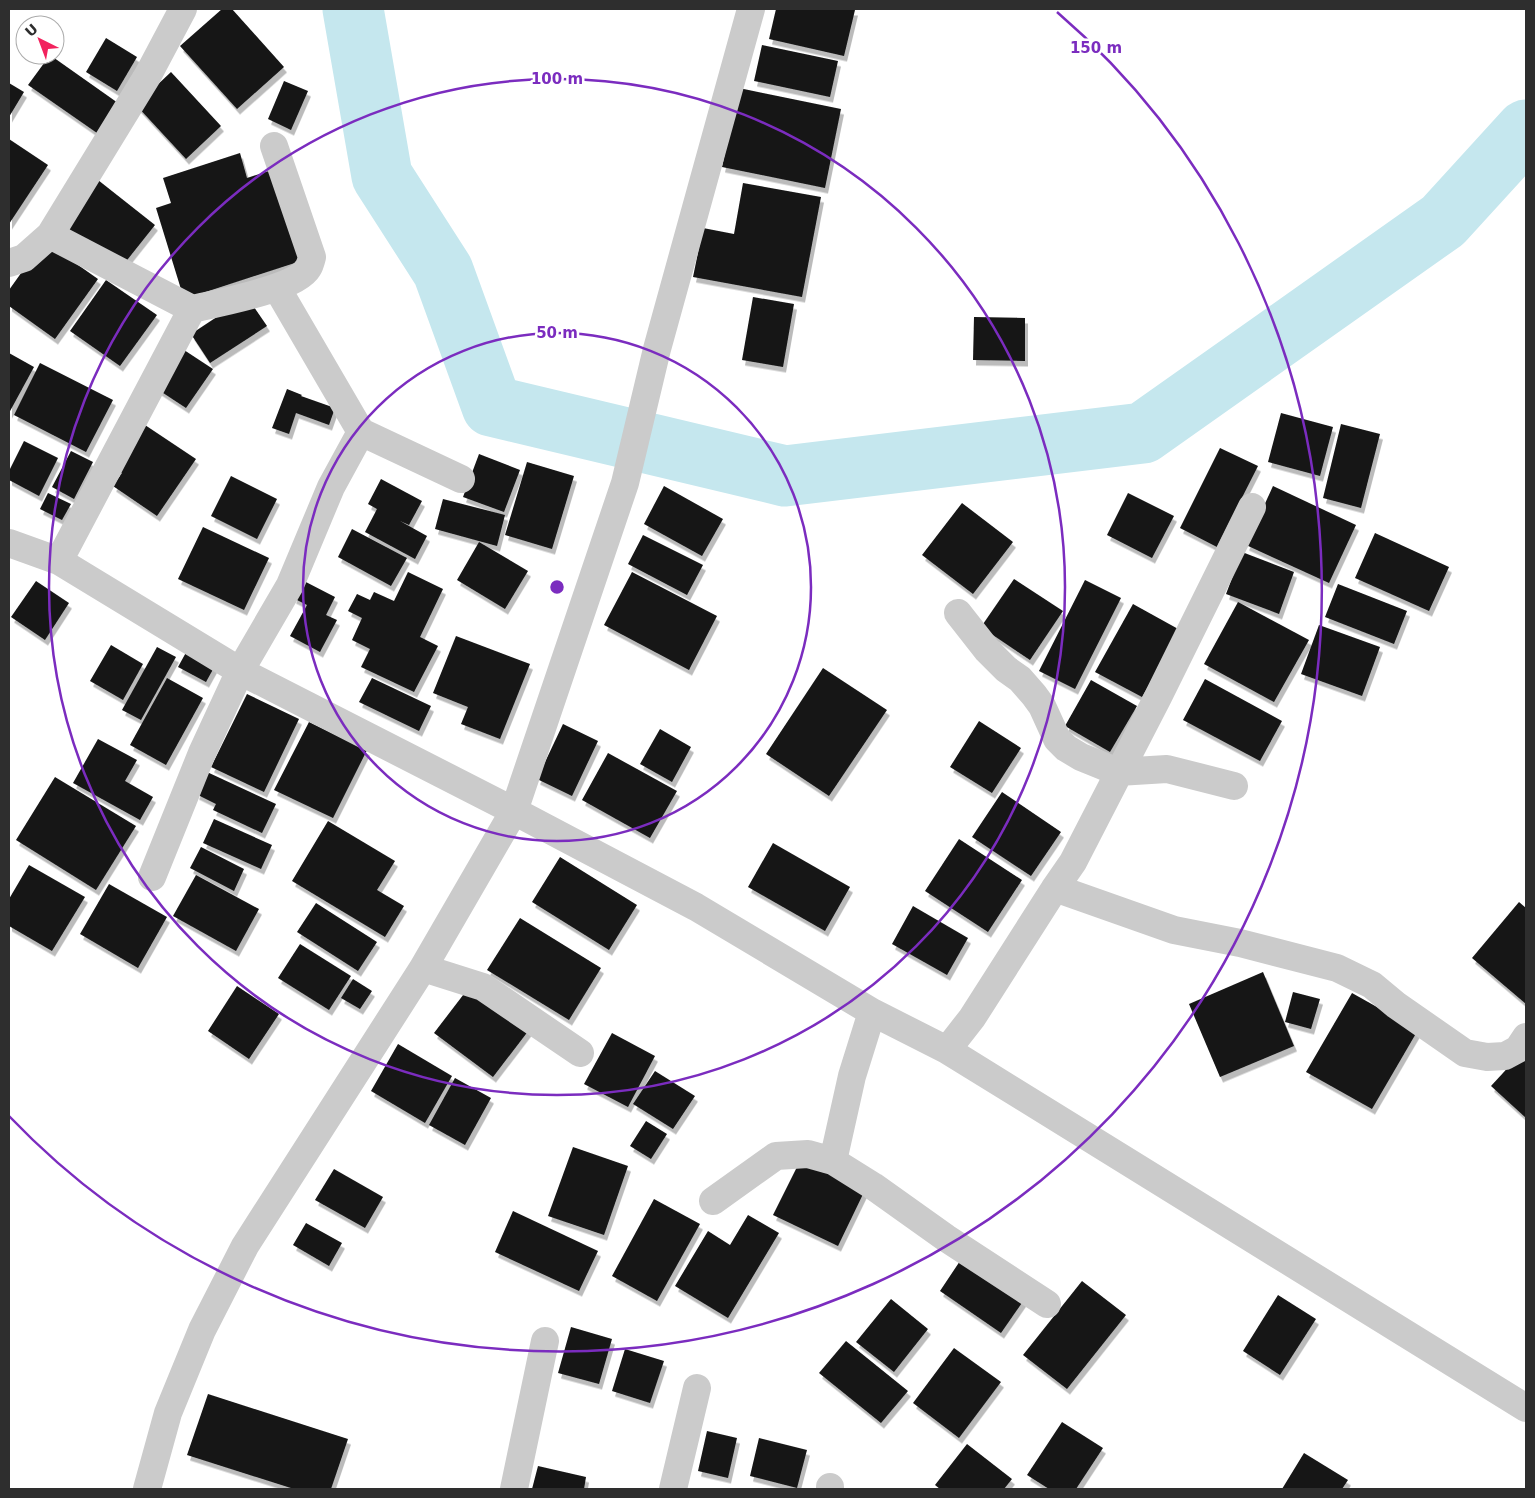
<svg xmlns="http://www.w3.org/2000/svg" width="1535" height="1498" viewBox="0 0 1535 1498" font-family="'DejaVu Sans',sans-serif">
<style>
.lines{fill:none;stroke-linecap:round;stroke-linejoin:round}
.river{stroke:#c5e7ee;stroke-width:61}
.building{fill:#151515;filter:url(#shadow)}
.minor{stroke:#cbcbcb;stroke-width:28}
.ring{fill:none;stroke:#7b2cbf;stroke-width:2.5}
.centre{fill:#7b2cbf;stroke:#fff;stroke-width:2.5}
.ring-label{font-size:15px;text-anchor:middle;font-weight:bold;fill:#7b2cbf;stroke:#fff;stroke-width:5;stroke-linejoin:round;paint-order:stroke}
</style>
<defs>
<filter id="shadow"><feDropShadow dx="3" dy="5.5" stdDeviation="0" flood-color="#0004"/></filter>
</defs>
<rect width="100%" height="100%" fill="#fff"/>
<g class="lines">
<path class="river" d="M353 9 382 176 443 271 492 406 785 476 1143 433 1443 221 1526 130"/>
</g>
<path class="building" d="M222 9H232L284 67 237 109 180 46Z
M776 9 855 10 844 56 769 39Z
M106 38 137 57 117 91 86 72Z
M762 45 838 61 830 97 754 81Z
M50 55 118 103 97 133 28 85Z
M171 72 221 126 186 159 136 105Z
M284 81 308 91 291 130 268 119Z
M9 83 24 92 9 117Z
M739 88 841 109 825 188 722 167Z
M9 139 48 165 9 224Z
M240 153 247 178 275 169 304 260 184 299 156 208 171 203 163 178Z
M98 180 155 225 120 269 63 225Z
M743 183 821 197 802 297 693 277 703 228 734 234Z
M44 241 98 279 55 339 9 306V290Z
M106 280 157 315 120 366 70 331Z
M247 297 267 326 210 363 191 334Z
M753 297 794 304 783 367 742 360Z
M974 317 1025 318V361L973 360Z
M181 348 213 369 186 408 154 387Z
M9 353 34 367 9 413Z
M40 363 113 400 86 452 14 415Z
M287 389 302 395 301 396 335 408 329 425 296 413 289 434 272 428Z
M1281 413 1333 427 1320 476 1268 462Z
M142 423 196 459 157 516 113 486 122 473 113 467Z
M1341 424 1380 434 1361 508 1323 498Z
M24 441 58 458 39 496 9 480V471Z
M1220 448 1258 466 1217 547 1180 528Z
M71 451 93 462 74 499 52 487Z
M479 454 520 470 504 512 463 497Z
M527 462 574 476 552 549 505 535Z
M231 476 277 499 257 539 211 516Z
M381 479 422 501 409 525 400 521 427 536 415 559 365 532 377 509 368 504Z
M664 486 723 519 702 556 644 524Z
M1273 486 1356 525 1329 583 1246 545Z
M48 493 71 504 62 520 40 509Z
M1128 493 1174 516 1152 558 1107 535Z
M443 499 505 515 497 546 435 529Z
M962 503 1013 542 973 594 922 555Z
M203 527 269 558 244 610 178 579Z
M352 529 407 558 391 586 338 557Z
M1375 533 1449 567 1429 611 1355 578Z
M643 535 703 565 687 595 628 564Z
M479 542 528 571 505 609 457 580Z
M1242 552 1294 572 1279 614 1226 594Z
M408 572 443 589 420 637 438 646 414 692 361 667 370 649 352 640 362 618 348 611 357 594 370 600 374 592 394 601Z
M632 572 717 616 689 670 604 625Z
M1014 579 1063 611 1030 660 981 627Z
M302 580 335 597 326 615 337 620 320 652 290 636 307 605 293 598Z
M1085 580 1121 598 1075 689 1039 671Z
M36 581 69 603 45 640 11 617Z
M1338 584 1407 611 1394 644 1325 617Z
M1238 602 1309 640 1274 702 1204 664Z
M1133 604 1180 630 1142 697 1095 672Z
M1319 625 1380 647 1362 696 1301 674Z
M456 636 530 664 500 739 461 724 468 707 433 693Z
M111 645 143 664 123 700 90 681Z
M157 647 176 657 141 720 122 710Z
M189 647 217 662 206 682 178 667Z
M823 668 887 710 829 796 766 754Z
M167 678 203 698 166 765 130 745Z
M372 678 431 706 419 731 359 702Z
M1205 679 1282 721 1260 761 1183 720Z
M1091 680 1137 706 1110 752 1065 726Z
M247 694 299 719 264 792 211 767Z
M979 721 1021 748 992 793 950 767Z
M309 722 367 750 333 818 274 790Z
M563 724 598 741 572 796 537 779Z
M660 729 691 747 672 782 640 764Z
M98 739 137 760 125 781 153 797 140 820 73 783Z
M608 753 677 791 650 838 582 800Z
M207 772 276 804 262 833 213 810 216 804 196 794Z
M55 777 136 826 96 890 16 840Z
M1002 792 1061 832 1031 876 972 837Z
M214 819 272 845 261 869 203 843Z
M328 821 395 861 377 890 404 906 385 937 292 881Z
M959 839 1022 880 988 932 925 891Z
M773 843 850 887 825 931 748 887Z
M201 847 244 869 234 891 190 868Z
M560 857 637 905 609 950 532 902Z
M29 865 85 897 52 951 9 926V899Z
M196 875 259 909 236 951 173 916Z
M109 884 167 917 138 968 80 934Z
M1519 902 1526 908V1004L1472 958Z
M316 903 377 942 358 971 297 932Z
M913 906 968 938 947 975 892 944Z
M520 918 601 968 569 1020 487 970Z
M300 944 351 976 329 1010 278 978Z
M1263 972 1294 1046 1220 1077 1189 1004Z
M353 979 372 991 360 1009 341 998Z
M237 986 279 1014 249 1059 208 1031Z
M470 986 529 1030 493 1077 434 1033Z
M1293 992 1320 999 1311 1029 1285 1022Z
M1352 993 1418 1030 1372 1109 1306 1072Z
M612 1033 655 1056 628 1107 584 1084Z
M398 1044 452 1076 425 1123 371 1091Z
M1526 1048V1118L1491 1086Z
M655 1071 695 1096 673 1129 633 1104Z
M455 1078 491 1098 465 1145 429 1125Z
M646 1121 667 1134 651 1159 630 1146Z
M573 1147 628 1166 604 1235 548 1216Z
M801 1159 865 1190 838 1246 773 1215Z
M334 1169 383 1197 365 1228 315 1200Z
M654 1199 700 1224 657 1301 612 1276Z
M513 1211 598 1251 579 1291 495 1252Z
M748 1215 779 1233 728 1318 675 1286 708 1231 730 1245Z
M306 1223 342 1243 329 1266 293 1245Z
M964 1255 1026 1297 1001 1333 940 1291Z
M1082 1281 1126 1315 1067 1389 1023 1355Z
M1278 1295 1316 1319 1280 1375 1243 1351Z
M891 1299 928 1329 894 1372 856 1342Z
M571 1327 612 1339 599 1384 558 1373Z
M846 1341 908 1391 881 1423 819 1373Z
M954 1348 1001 1382 959 1438 913 1403Z
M625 1349 664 1361 650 1403 612 1391Z
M208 1394 348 1439 331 1489H294L187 1455Z
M1062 1422 1103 1448 1076 1489H1049L1027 1475Z
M707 1431 737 1438 728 1478 698 1471Z
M759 1438 807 1450 797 1488 750 1476Z
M967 1444 1012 1479 1004 1489H940L935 1485Z
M1304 1453 1348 1480 1342 1489H1282Z
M538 1466 586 1477 584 1489H532Z"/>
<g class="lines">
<path class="minor" d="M183 9 148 75 50 235 192 309
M9 263 24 258 50 235
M277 288 361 432 461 479
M9 543 59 561 240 671 514 811 696 907 872 1012 947 1050 1526 1408
M59 561 192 309C217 303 296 289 308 268 310 265 311 261 312 257L274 146
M958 613 987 650 1006 669 1020 679 1034 695 1042 706 1057 739 1066 748 1081 757 1118 772 1167 769 1234 786
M152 877 202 753 240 671 290 585 331 487 361 432
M1055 888 1174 930 1240 943 1337 968 1372 985 1396 1005 1465 1053 1487 1057 1505 1056 1518 1049 1526 1037
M423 968 483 987 580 1053
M872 1012 852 1076 833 1161 873 1186 946 1238 1047 1304
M947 1050 972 1018 1055 888 1073 862 1158 697 1252 507
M713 1201 776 1156 808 1154 833 1161
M147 1489 168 1413 202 1330 245 1246 423 968 514 811 625 483 657 349 751 9
M514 1489 545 1341
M673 1489 697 1388
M830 1489V1487"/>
</g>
<g class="ring">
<circle cx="557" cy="587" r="254"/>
<circle cx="557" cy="587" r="508"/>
<path d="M1057 12A762 762 0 1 1 9 1116"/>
</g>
<circle cx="557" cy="587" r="8" class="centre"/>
<g class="ring-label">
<text x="1096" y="53">150 m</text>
<text x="557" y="84">100 m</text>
<text x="557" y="338">50 m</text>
</g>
<rect width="1535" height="1498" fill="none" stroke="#2e2e2e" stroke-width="20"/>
<g transform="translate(40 40) rotate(318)"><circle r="24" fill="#ffffff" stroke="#ababab"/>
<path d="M0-4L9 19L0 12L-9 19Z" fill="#f2225d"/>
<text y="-8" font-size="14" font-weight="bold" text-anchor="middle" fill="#2e2e2e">U</text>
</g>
</svg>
